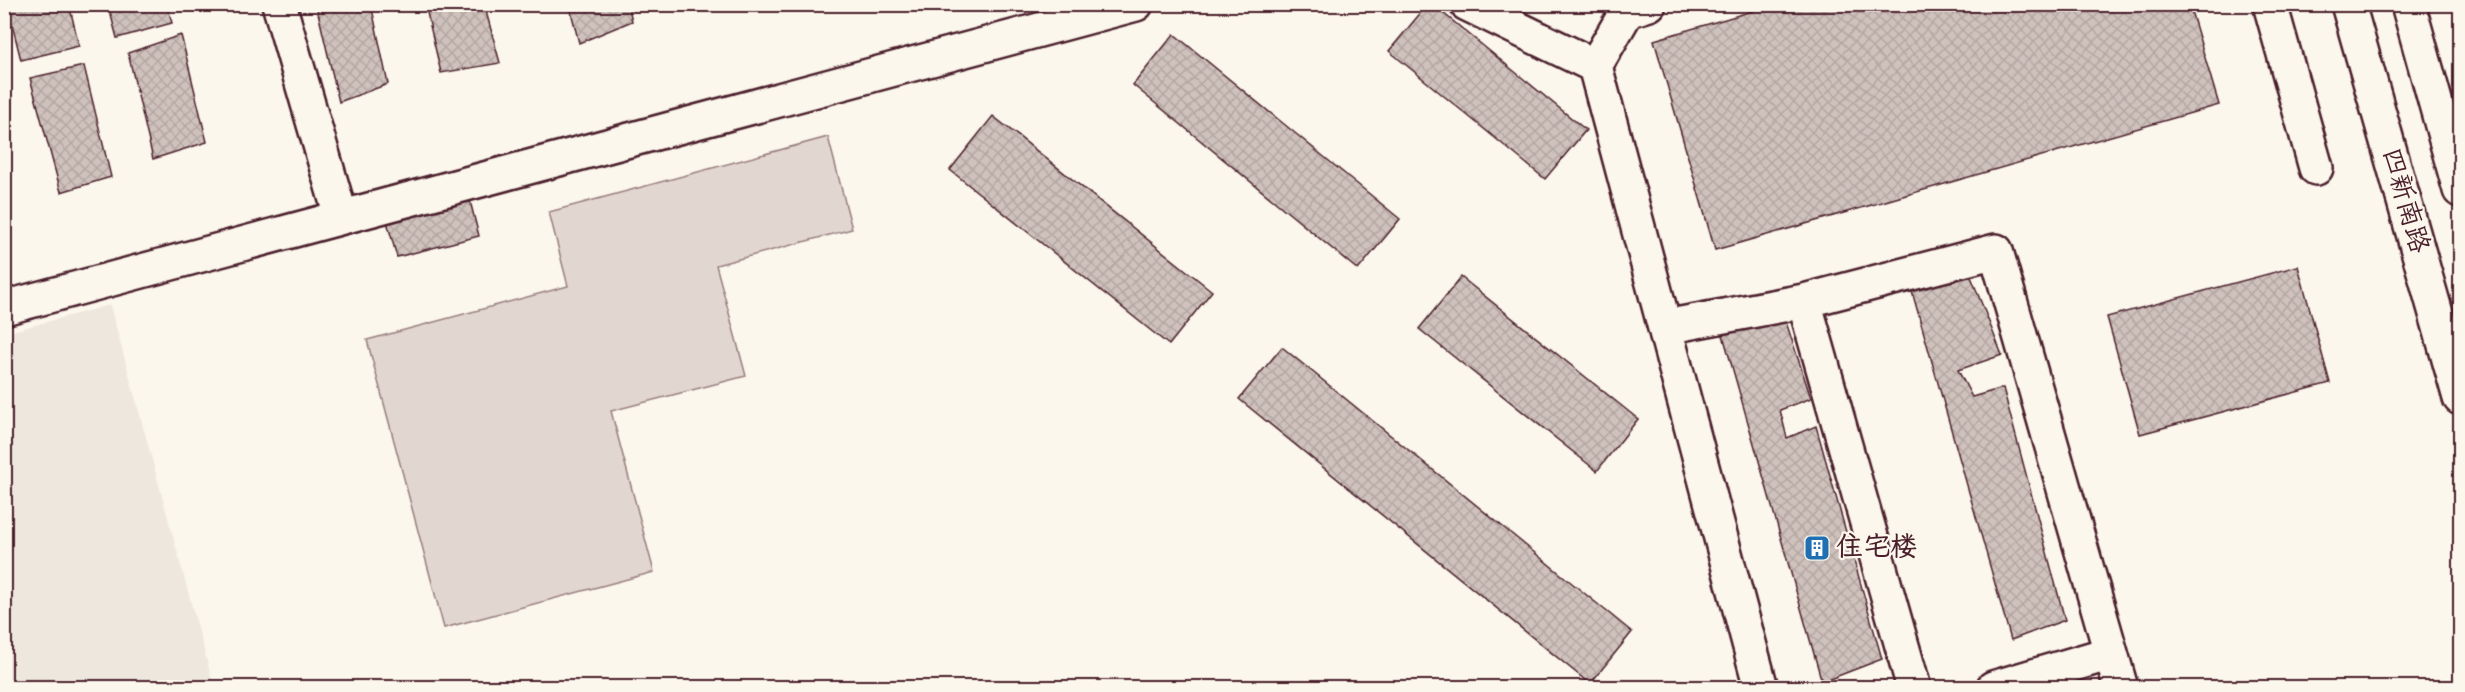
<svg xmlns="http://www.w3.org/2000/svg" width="2465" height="692" viewBox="0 0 2465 692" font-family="'Indie Flower','LXGW WenKai TC',sans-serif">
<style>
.built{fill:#eee7de}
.garden{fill:#e2d7d0;stroke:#967b7e;stroke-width:1.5}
.building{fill:url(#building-cross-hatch);stroke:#4a1f2b;stroke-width:1.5}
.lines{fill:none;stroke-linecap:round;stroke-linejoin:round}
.minor-casing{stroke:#4a1f2b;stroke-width:38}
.major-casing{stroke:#4a1f2b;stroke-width:38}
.minor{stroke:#fbf7ec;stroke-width:33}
.major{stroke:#fbf7ec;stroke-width:33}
.labels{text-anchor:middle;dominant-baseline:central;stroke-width:4.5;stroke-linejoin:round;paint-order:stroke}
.street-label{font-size:27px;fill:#4a1f2b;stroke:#fbf7ec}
.poi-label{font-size:27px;font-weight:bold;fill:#4a1f2b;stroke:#fbf7ec;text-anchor:start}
</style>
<defs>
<pattern id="building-cross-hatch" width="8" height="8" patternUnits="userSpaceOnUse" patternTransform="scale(1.5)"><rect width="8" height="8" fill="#cfc2bc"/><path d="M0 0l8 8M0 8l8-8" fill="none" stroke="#b3a6a2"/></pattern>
</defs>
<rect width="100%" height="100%" fill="#fbf7ec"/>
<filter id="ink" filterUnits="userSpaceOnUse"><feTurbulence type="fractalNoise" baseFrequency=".0167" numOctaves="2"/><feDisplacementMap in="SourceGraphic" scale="12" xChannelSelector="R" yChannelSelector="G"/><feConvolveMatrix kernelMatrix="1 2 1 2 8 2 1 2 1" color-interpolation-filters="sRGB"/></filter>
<g filter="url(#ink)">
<path class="built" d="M110 305 214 687H5V333Z"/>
<path class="garden" d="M828 137 852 229 716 265 746 376 611 411 654 572 444 628 367 340 568 286 549 212Z"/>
<path class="building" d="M7 4H69L79 46 21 60Z
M108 4H167L172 23 117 38Z
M316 4H371L388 84 339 102Z
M425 4H484L500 63 441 73Z
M569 4H628L632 21 579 43Z
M1428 4H1432L1586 130 1545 179 1389 51Z
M1776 4H2189L2219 105 1715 250 1654 40Z
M1174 34 1400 219 1358 270 1133 85Z
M181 35 207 142 153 159 128 53Z
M84 66 111 177 61 192 30 78Z
M993 116 1212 291 1169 345 950 170Z
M467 189 479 236 397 257 384 211Z
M2298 266 2330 383 2140 434 2107 317Z
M1968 269 2002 355 1958 370 1972 397 2003 388 2065 620 2011 640 1911 288Z
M1461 277 1638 419 1597 471 1419 329Z
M1784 316 1811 398 1780 410 1787 438 1816 426 1882 659 1822 682 1723 335Z
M1282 347 1632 632 1590 684 1239 399Z"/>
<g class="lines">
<g class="minor-casing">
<path id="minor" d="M279 4 341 217
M1467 4 1595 66 1761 688
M2270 4 2316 168
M1595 66 1627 11 1649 4
M1804 301 1914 688
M4 308 1136 4
M1665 327 1804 301 1996 251 2121 688
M1993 688 2111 653"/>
</g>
<g class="major-casing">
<path id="major" d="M2348 4 2460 398
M2408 4 2460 190"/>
</g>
<use href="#minor" class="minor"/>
<use href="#major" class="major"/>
</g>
</g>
<defs>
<g id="building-square" transform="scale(1.35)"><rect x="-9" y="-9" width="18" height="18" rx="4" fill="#1f6fb2" stroke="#fbf7ec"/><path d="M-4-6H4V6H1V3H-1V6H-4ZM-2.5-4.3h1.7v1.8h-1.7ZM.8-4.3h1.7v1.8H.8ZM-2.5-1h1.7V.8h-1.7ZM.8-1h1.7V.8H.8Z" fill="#fff"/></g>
</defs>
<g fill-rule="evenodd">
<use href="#building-square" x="1817" y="548"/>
</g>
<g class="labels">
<g class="street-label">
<text transform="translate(2404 201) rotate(74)">四新南路</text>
</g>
<g class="poi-label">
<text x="1836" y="548">住宅楼</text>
</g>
</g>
<rect width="2465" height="692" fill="none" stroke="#fbf7ec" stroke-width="24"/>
<rect x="12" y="12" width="2441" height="668" fill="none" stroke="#4a1f2b" stroke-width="2" filter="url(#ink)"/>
</svg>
